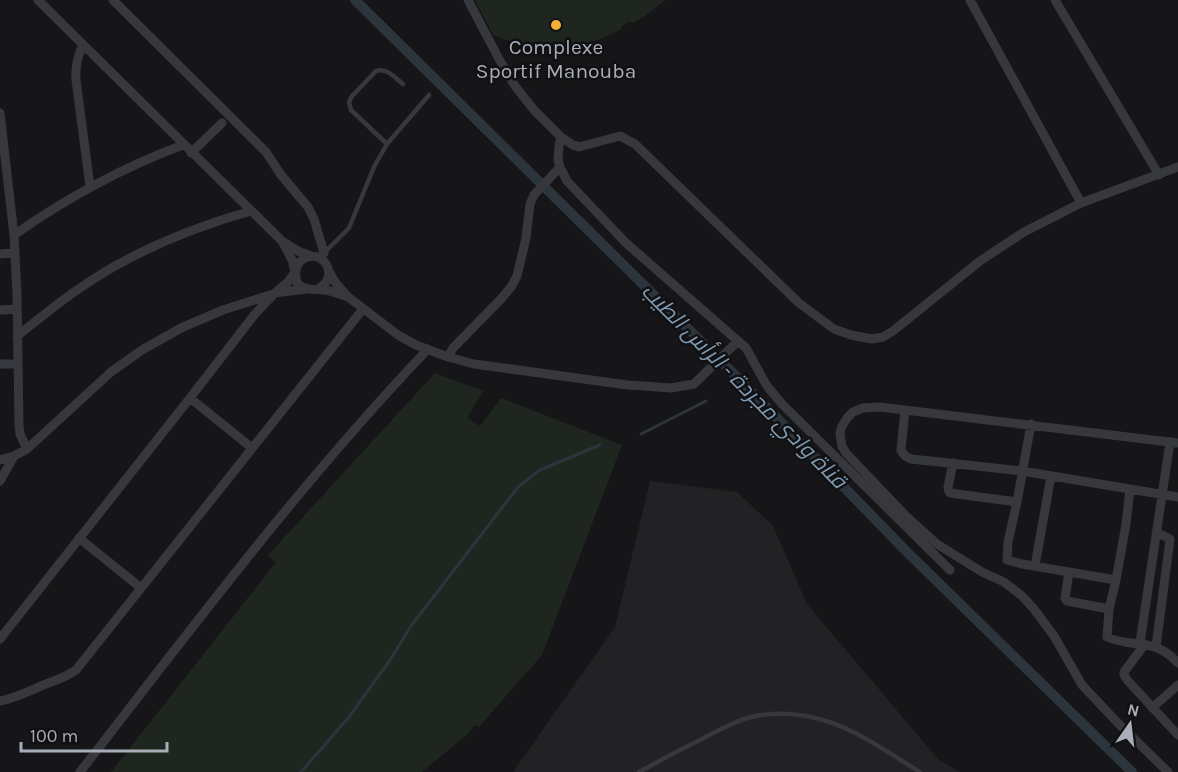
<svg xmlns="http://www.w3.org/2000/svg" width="1178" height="772" viewBox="0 0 1178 772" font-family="Karla,Cairo,sans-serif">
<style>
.built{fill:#222225}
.green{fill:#1e261f}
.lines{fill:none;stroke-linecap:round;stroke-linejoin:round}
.stream{stroke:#2c353c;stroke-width:3}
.canal{stroke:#2c353c;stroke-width:10}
.service{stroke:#37383d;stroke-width:4.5}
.minor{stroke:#37383d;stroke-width:9}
.poi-dot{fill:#f2b134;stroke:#111113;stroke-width:2}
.labels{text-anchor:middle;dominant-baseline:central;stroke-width:5;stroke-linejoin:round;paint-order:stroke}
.poi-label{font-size:21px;fill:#a8adb8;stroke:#111113}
.water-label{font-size:22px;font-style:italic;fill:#7f9bb3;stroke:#111113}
</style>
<rect width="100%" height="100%" fill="#161618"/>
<path class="built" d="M650 481 737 492 773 526 807 604 938 759 960 772H513L615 627Z"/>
<path class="green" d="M475 0H665L645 16 632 23 629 22 622 26 621 29C596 44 564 51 534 47 520 45 506 40 493 35Z
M435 373 483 391 467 418 480 426 501 398 622 445 542 655 479 727 475 725 469 733 422 772H111L276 562 268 555Z"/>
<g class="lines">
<path class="stream" d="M641 434 706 401
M301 772 349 717 390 660 411 626 518 487 540 470 600 445"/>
<path class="canal" d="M355 0 740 380 906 551 1132 772"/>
<path class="service" d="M387 144 351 110 349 102 352 96 376 71C387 67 395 78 403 84
M325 252 349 228 374 167 387 144 429 95
M639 772C658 762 677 751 696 742 715 732 734 721 755 716 789 710 823 717 853 732 876 743 898 759 920 772"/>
<path class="minor" d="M38 0 282 241
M113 0 266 152 281 175 308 207 314 219 324 253
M468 0 499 59 515 86 534 110 561 137 573 145 579 147 620 136 635 144 799 303 834 329 851 335 872 339 883 337 893 331 980 261 1024 232 1081 203 1178 167
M970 0 1081 203
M1055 0 1159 175
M83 45C77 57 75 67 76 80L90 186
M0 113 14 235 17 295 19 425 20 434 27 449
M561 137 559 146 558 160 560 167 567 181 626 243 746 348 767 386 782 404 950 570
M191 153 222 123
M14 235C68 197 121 168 183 145
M0 254 15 253
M306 289 275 293 288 282 295 272 292 260 282 241 298 251 311 256
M318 289C341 277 323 247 303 259 299 262 296 266 296 271 292 294 317 288 330 291 336 293 342 295 348 297L335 282 330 273
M348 297 398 335 416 345 448 357 474 364 628 385 671 388 694 384 738 341
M0 310 17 309
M17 336C39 319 60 301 83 286 134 251 191 228 251 211
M448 357 453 348 501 299 511 287 517 276 526 238 530 204 534 195 560 167
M0 364H18
M190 398 252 448
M905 410 901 450C903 455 906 457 911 459L1022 471 1178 497
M1031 424 1017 502 1008 542 1007 560 1022 564 1116 580 1109 609 1107 637C1134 649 1153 636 1178 663
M0 460 14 456 27 449 111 372 142 350 181 328 223 310 273 294
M953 463 948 487 949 492 950 493 1017 502
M0 481 14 456
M79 538 141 588
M1035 566 1051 476
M1069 572 1065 598 1067 601 1109 609
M1116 580 1126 524 1130 489
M0 639 190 398 255 314 275 293
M1140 643 1170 442
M1145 644 1124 672V675L1128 681 1178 735
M1156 647 1170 539 1156 532
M0 701C15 698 27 692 41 686 53 681 65 678 76 670L363 309
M1152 708 1178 685
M80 772C192 628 302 481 428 349
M1168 772 1116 721 1082 685 1054 636 1034 609 1022 596 1004 582 982 572 937 544 906 516 846 453 842 446 840 435 841 428 847 418 853 412 863 408 880 407 1178 443"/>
</g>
<circle class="poi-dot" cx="556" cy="25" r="6"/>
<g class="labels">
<g class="poi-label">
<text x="556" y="47">Complexe<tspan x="556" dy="24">Sportif Manouba</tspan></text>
</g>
<g class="water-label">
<text transform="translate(744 386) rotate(45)">قناة وادي مجردة - الرأس الطيب</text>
</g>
</g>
<g transform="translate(1130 724) rotate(14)" stroke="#111113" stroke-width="4.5" paint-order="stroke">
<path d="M0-4.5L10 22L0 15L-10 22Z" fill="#a8adb8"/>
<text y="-9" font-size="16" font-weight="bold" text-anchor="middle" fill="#a8adb8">N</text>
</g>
<path d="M21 742v9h146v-9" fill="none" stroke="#a8adb8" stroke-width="3"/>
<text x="30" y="742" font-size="18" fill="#a8adb8" stroke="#111113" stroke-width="4.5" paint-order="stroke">100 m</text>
</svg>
